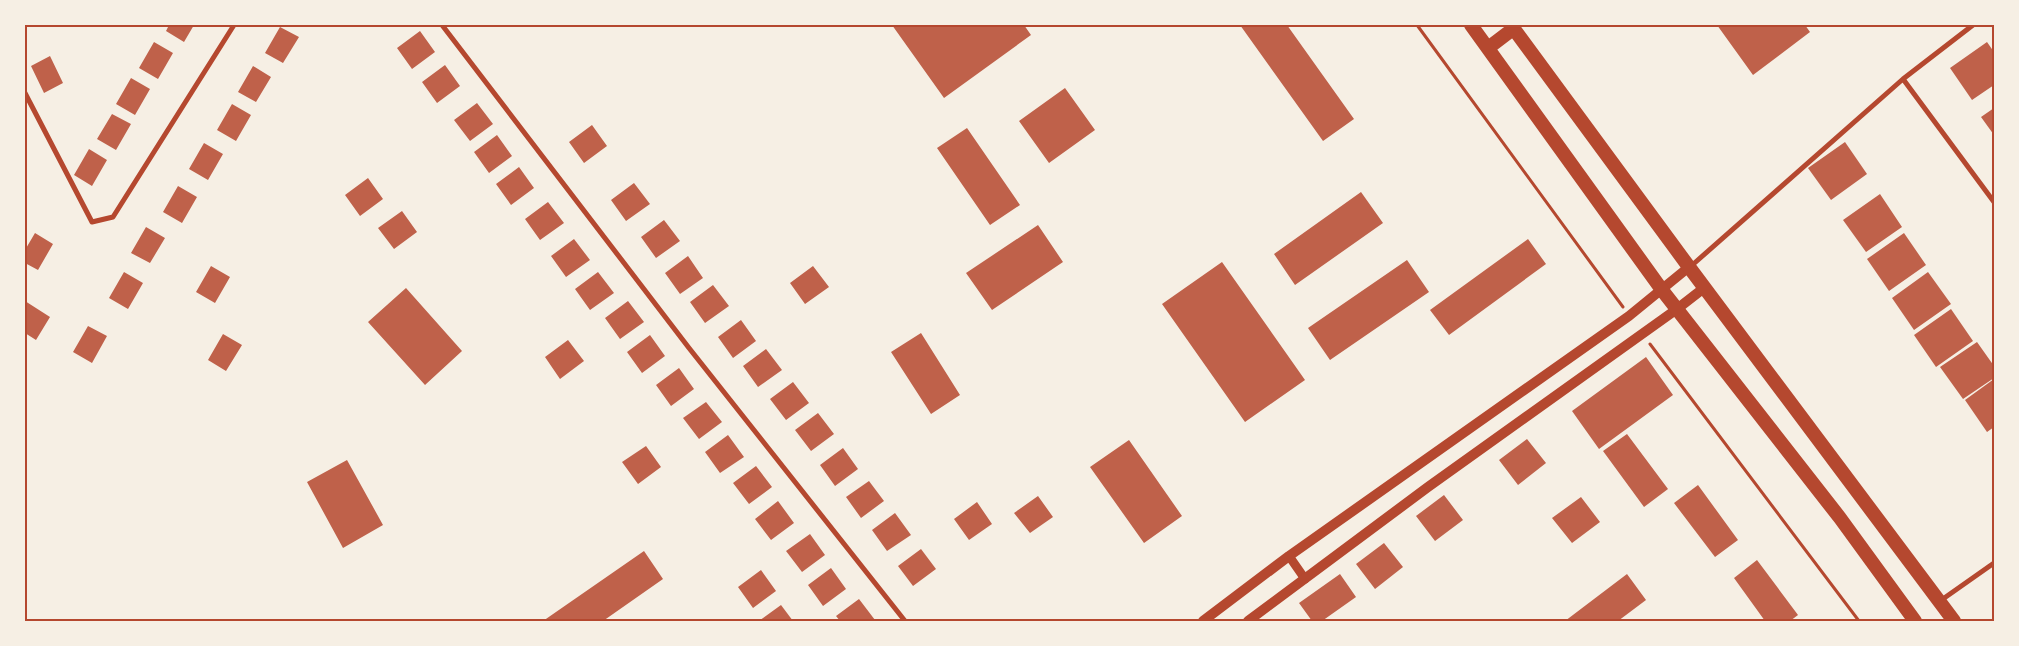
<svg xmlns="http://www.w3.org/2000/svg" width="2019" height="646" viewBox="0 0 2019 646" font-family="'Roboto Condensed',sans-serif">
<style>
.building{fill:#bf614a}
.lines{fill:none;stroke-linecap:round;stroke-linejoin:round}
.path{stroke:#b5482f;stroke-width:3}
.minor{stroke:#b5482f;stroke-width:5}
.tertiary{stroke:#b5482f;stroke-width:9}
.secondary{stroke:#b5482f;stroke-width:10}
.trunk{stroke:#b5482f;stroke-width:14}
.neatline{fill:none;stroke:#b5482f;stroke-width:2}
</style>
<rect width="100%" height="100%" fill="#f6efe4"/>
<path class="building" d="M169 25H194L184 42 166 31Z
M892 25H1024L1031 35 944 98Z
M1240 25H1287L1354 119 1323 141Z
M1717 25H1805L1810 32 1753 75Z
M280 27 299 37 283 63 265 53Z
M420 31 435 52 412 69 397 48Z
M154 42 173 53 158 79 139 68Z
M1987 42 1994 52V85L1972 100 1950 68Z
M50 56 63 83 44 93 31 66Z
M445 65 460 86 437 103 422 82Z
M253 66 271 77 256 102 238 92Z
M131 78 150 89 135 115 116 104Z
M1065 88 1095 130 1049 163 1019 121Z
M477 103 493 124 470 141 454 120Z
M232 104 251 115 236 141 217 130Z
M1994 108V135L1981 117Z
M112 114 131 124 116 150 97 139Z
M592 125 607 146 584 163 569 142Z
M967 128 1020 205 990 225 937 148Z
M497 135 512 156 489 173 474 152Z
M1845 142 1867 174 1831 200 1808 168Z
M204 143 223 154 208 180 189 169Z
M89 149 107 160 92 186 74 175Z
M519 167 534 188 511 205 496 184Z
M368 178 383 199 360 216 345 195Z
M634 183 650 204 626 221 611 200Z
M178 186 197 197 182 223 163 212Z
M1361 192 1383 223 1295 285 1274 254Z
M1880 194 1902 227 1866 252 1843 220Z
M548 202 564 223 540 240 525 219Z
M402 211 417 232 394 249 378 228Z
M664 220 680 241 656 258 641 237Z
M1038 225 1063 262 992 310 966 273Z
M146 227 165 238 150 263 131 253Z
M35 233 53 244 38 270 25 263V250Z
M1904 233 1926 265 1889 291 1867 259Z
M574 239 590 260 566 277 551 256Z
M1528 239 1546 264 1449 335 1430 310Z
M688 256 703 278 680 294 665 273Z
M1407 260 1429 292 1330 360 1308 328Z
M1222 262 1305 380 1245 422 1162 304Z
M211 266 230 277 215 303 196 292Z
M813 266 829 287 805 304 790 283Z
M124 272 143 283 128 309 109 298Z
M598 272 614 293 590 310 575 289Z
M1928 272 1951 304 1914 330 1892 298Z
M713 285 729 306 705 323 690 302Z
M406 288 462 351 425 385 368 322Z
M25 301 50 317 36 340 25 333Z
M628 301 644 322 620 339 605 318Z
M1951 309 1973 341 1936 367 1914 335Z
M741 320 756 341 733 358 718 337Z
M88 326 107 336 92 363 73 352Z
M921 333 960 395 931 414 891 352Z
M223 334 242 345 226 371 208 360Z
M650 335 665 356 642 373 627 352Z
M568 340 584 361 560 379 545 357Z
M1977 342 1994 366V378L1963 399 1940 367Z
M766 349 782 370 758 387 743 366Z
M1646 357 1673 395 1599 449 1572 411Z
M679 368 694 389 671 406 656 385Z
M1994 379V427L1987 432 1965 400Z
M793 382 809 403 786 420 770 399Z
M706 402 722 422 699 439 683 418Z
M818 413 834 434 811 451 795 430Z
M1627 434 1668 489 1644 507 1603 451Z
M728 435 744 457 720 473 705 452Z
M1527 439 1546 463 1518 485 1499 460Z
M1129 440 1182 516 1144 543 1090 467Z
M646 446 661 467 638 484 622 462Z
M843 448 858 469 835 486 820 465Z
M347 460 383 525 343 548 307 482Z
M756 466 772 487 749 504 733 483Z
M869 481 884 501 861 518 846 497Z
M1698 485 1738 540 1715 557 1674 503Z
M1444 495 1463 520 1435 541 1416 516Z
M1038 496 1053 517 1030 533 1014 513Z
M1581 497 1600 522 1572 543 1552 518Z
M778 501 794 523 771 540 755 519Z
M977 502 992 524 969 540 954 519Z
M895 513 911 535 887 551 872 530Z
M810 534 825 555 802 572 786 551Z
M1384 543 1403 567 1375 589 1356 564Z
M921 549 936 569 913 586 898 566Z
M644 551 663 579 603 621H543Z
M1757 560 1798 615 1790 621H1765L1734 578Z
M831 568 846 589 823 606 808 585Z
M761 570 776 591 753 608 738 587Z
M1340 574 1356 597 1322 621H1312L1299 603Z
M1627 574 1646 600 1618 621H1565Z
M859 599 875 620 840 621 836 616Z
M781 605 793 621H759Z"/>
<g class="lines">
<path class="path" d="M1417 25 1623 307
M1650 344 1859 621"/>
<path class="minor" d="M442 25 689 348 905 621
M1903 79 1994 202
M25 93 92 222 113 217 234 25
M1690 267 1903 79 1973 25
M1940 601 1994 563"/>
<path class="tertiary" d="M1289 556 1305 579"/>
<path class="secondary" d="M1203 621 1289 556 1629 316 1689 267
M1248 621 1428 487 1677 309 1704 288"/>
<path class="trunk" d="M1471 25 1662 290 1840 518 1915 621
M1511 25 1689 267 1954 621
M1488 48 1513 29"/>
</g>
<rect width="2019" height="646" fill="none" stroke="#f6efe4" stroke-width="52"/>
<rect x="26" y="26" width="1967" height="594" class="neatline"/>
</svg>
